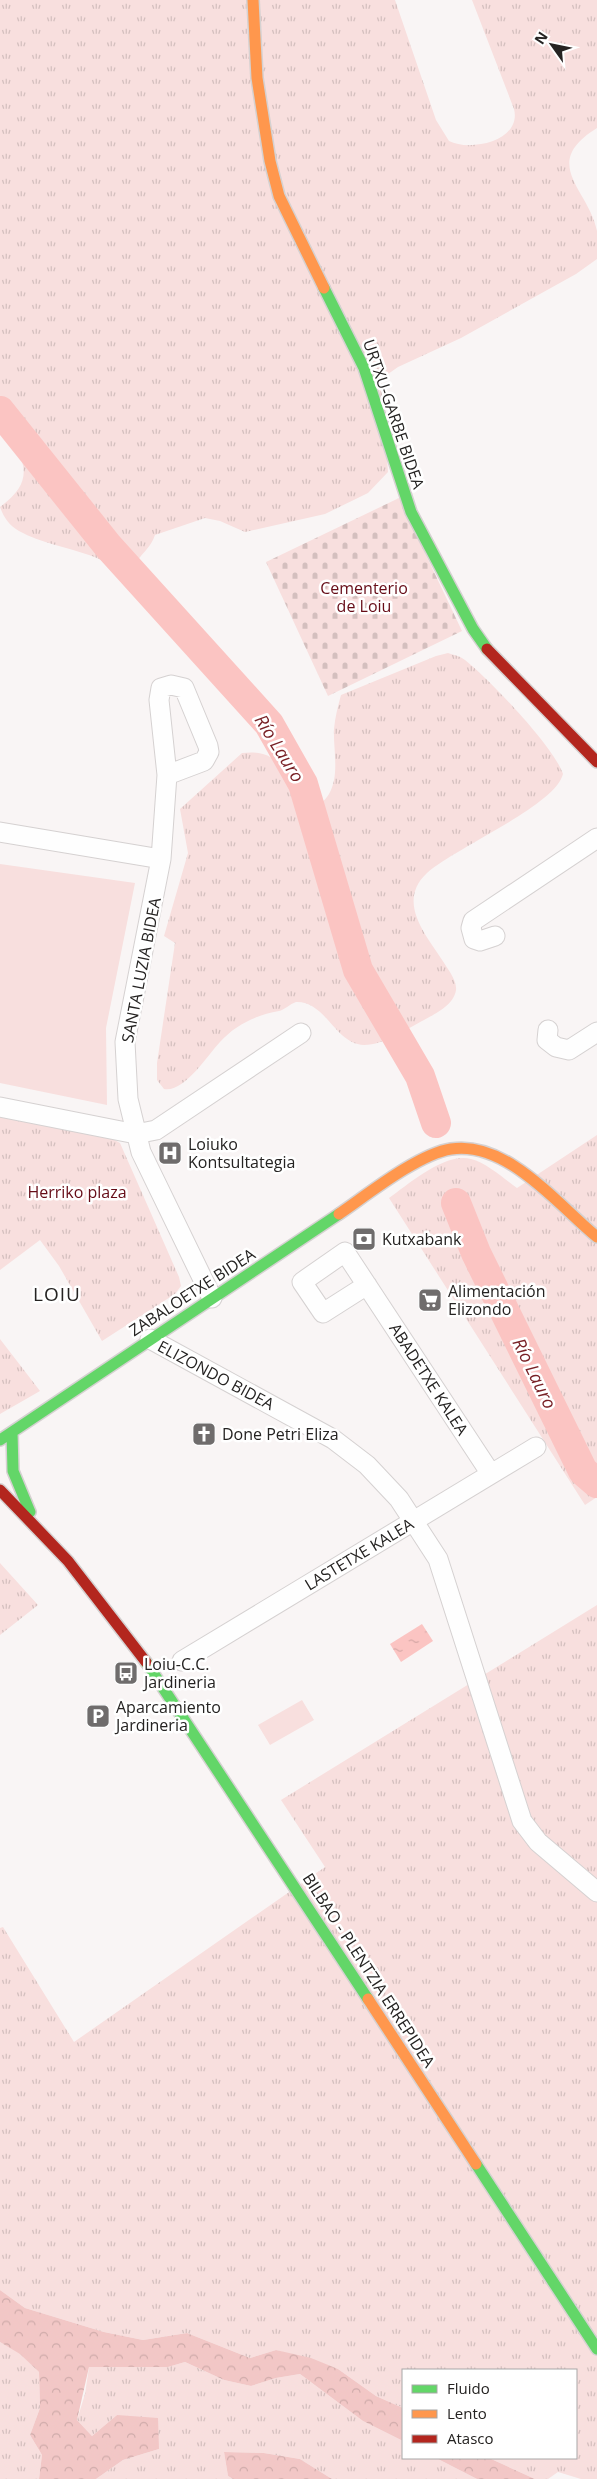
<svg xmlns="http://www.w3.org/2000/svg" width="597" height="2479" viewBox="0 0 597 2479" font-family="'Open Sans',sans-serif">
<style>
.grass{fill:url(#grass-tufts)}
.forest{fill:url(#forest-crowns)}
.cemetery{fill:url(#cemetery-stones)}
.pitch{fill:#f8dfde}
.water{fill:url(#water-ripples)}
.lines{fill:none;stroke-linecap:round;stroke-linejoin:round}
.river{stroke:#fbc4c2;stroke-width:30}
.street-casing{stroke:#d5d1d1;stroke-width:21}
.fast-casing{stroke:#d5d1d1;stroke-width:14}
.slow-casing{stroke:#d5d1d1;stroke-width:14}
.jam-casing{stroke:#d5d1d1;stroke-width:14}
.street{stroke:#fefefe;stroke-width:19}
.fast{stroke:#63d668;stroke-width:11}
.slow{stroke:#ff974d;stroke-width:11}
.jam{stroke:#b3261e;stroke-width:11}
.labels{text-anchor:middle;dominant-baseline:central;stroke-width:5;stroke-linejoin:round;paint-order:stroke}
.street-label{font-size:16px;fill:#252322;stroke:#fff}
.park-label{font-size:16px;fill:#660c17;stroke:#fff}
.poi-label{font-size:16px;fill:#252322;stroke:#fff;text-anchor:start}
.water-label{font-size:18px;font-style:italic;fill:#792126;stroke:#fff}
.quarter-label{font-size:19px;letter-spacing:1px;fill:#252322;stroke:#fff}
</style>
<defs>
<pattern id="grass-tufts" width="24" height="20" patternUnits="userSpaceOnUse" patternTransform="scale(1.25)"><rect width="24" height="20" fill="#f8dfde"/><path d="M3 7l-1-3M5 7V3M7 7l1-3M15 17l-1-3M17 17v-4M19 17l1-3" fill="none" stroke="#d4bfbe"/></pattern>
<pattern id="forest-crowns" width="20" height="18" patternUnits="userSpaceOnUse" patternTransform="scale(1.25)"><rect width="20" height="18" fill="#f2c7c6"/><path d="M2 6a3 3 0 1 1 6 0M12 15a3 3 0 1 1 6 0" fill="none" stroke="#cfabaa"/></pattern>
<pattern id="cemetery-stones" width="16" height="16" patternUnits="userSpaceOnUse" patternTransform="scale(1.25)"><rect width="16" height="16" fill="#f8dfde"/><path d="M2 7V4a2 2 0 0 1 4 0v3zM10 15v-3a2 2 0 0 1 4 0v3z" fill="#d4bfbe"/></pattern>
<pattern id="water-ripples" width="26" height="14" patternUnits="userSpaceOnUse" patternTransform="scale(1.25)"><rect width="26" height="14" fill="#fbc4c2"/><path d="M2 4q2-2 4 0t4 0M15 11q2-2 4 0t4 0" fill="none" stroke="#d7a8a6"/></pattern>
</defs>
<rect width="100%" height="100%" fill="#f9f5f5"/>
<path class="grass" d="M0 0H395L436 120 449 141C470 152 522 141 514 109L472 0H597V128C539 164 589 189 597 231 597 240 597 250 597 259L576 274 461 338 398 367 381 379 388 472 368 493 325 514 245 532 220 521 205 518 155 535C151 548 140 554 133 568 117 571 104 560 89 555 66 547 41 543 19 531 9 525 4 518 0 507 40 478 22 456 0 421Z
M448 653C454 655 460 656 465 660 489 679 554 747 563 774 555 806 456 847 427 873 395 903 428 937 446 966 450 972 457 982 456 990 454 1005 435 1014 424 1020 406 1029 385 1045 364 1045 335 1044 326 1001 296 1002 290 1004 284 1010 279 1011 257 1015 236 1024 220 1042 207 1056 184 1093 164 1089L157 1080V1063L175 943 164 936 188 853 180 809 242 753C253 752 262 752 272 758 284 767 310 826 329 794 340 775 333 749 334 729 335 717 338 706 341 695L436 656Z
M0 1116 111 1138 120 1143 179 1277 181 1286 175 1294 102 1341 59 1266 40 1240 0 1270Z
M597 1135V1497L585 1505 389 1198C409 1184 445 1152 471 1159 487 1163 503 1178 517 1188Z
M0 1339 40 1391 0 1414Z
M0 1563 38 1605 0 1635Z
M597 1605V2479H581L558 2472 548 2479H535L489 2458H576V2370H403V2408L376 2396 338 2369 276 2350 250 2358 187 2333 143 2340 104 2332 25 2308 0 2290V1928L3 1927 74 2042 325 1867 281 1800Z
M0 2342 20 2353 39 2372 40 2408 30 2435 42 2455 39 2479H0Z
M185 2362 224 2380 251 2386 276 2378 300 2374 363 2421 403 2441V2458H436L477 2479H332L300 2459 264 2453 224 2452 228 2476 233 2479H96L123 2460 159 2449 117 2415 92 2436 77 2420 85 2394 89 2367H168Z"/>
<path class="forest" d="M0 2290 25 2308 104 2332 143 2340 187 2333 250 2358 276 2350 311 2358 338 2369 376 2396 403 2408V2441L363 2421 300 2374 276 2378 251 2386 224 2380 185 2362 168 2367H89L77 2420 92 2436 117 2415 158 2418 159 2449 123 2460 96 2479H39L42 2455 30 2435 40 2408 39 2372 20 2354 0 2342Z
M224 2452 264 2453 300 2459 332 2479H233L228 2476Z
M436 2458H489L535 2479H477Z"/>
<path class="cemetery" d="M399 498 462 631 328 696 266 562Z"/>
<path class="pitch" d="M0 864 135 883 106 1028 107 1105 0 1083Z
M302 1700 314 1720 270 1745 258 1725Z"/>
<path class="water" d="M422 1624 433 1641 401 1662 390 1644Z"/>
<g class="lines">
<path class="river" d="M0 411 108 546 269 724 303 784 358 970 420 1076 436 1123
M456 1203 476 1253 583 1471 597 1483"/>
<g class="street-casing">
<path id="street" d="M167 775 204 761 209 752 208 746 184 688 171 685 161 688 159 700 167 775 161 859 125 1042 128 1099 141 1152 212 1298
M0 832 161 859
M495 936 480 941 474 939 471 928 473 921 597 838
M548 1030 547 1040 556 1047 569 1050 597 1032
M0 1107 136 1134 156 1130 301 1033
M367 1285 323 1313 302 1282 345 1252 491 1474
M150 1339 333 1439 367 1465 399 1499 438 1559 522 1821 538 1842 597 1892
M182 1661 536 1447"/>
</g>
<g class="fast-casing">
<path id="fast" d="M324 288 364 368 411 512 473 629 487 649
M12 1432 13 1471 30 1512
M0 1440 339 1214
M146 1662 368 1999
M476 2164 597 2349"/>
</g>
<g class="slow-casing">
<path id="slow" d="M253 0 257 78 270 161 279 196 324 288
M339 1214C367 1195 418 1154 451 1149 507 1140 558 1205 597 1237
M368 1999 476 2164"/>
</g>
<g class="jam-casing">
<path id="jam" d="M487 649 597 762
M0 1490 68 1561 146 1662"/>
</g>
<use href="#street" class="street"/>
<use href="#fast" class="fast"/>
<use href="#slow" class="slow"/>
<use href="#jam" class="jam"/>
</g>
<defs>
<g id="hospital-square" transform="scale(1.25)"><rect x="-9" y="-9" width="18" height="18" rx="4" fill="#6f6c6c" stroke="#fff"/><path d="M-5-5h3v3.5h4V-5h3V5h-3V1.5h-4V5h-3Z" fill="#fff"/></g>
<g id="bank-square" transform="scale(1.25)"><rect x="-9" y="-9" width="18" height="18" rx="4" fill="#6f6c6c" stroke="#fff"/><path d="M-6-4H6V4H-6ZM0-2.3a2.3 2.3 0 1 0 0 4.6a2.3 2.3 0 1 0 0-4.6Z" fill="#fff"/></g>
<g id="supermarket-square" transform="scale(1.25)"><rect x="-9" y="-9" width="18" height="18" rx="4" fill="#6f6c6c" stroke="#fff"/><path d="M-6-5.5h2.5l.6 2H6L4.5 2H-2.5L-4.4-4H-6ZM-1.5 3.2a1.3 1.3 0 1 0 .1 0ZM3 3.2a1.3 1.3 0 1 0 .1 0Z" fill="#fff"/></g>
<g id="church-square" transform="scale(1.25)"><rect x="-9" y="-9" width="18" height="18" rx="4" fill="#6f6c6c" stroke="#fff"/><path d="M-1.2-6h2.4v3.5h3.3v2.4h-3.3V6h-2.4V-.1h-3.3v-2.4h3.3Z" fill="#fff"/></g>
<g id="bus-square" transform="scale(1.25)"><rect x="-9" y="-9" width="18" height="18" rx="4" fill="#6f6c6c" stroke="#fff"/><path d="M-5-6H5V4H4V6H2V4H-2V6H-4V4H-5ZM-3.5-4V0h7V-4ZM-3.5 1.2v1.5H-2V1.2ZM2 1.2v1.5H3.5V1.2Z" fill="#fff"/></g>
<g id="parking-square" transform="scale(1.25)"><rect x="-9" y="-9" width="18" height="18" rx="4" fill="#6f6c6c" stroke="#fff"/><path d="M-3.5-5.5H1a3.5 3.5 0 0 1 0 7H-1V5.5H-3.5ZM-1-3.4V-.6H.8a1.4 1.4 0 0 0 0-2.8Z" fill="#fff"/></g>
</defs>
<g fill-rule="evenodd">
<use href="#hospital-square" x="170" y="1153"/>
<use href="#bank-square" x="364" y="1239"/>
<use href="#supermarket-square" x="430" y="1300"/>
<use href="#church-square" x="204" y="1434"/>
<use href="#bus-square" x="126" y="1673"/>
<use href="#parking-square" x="98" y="1716"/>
</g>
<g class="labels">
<g class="street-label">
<text transform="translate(394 414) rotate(71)">URTXU-GARBE BIDEA</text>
<text transform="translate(141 970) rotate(-79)">SANTA LUZIA BIDEA</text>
<text transform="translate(192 1292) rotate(-33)">ZABALOETXE BIDEA</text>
<text transform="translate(216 1375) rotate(28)">ELIZONDO BIDEA</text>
<text transform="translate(429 1379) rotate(57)">ABADETXE KALEA</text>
<text transform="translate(359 1554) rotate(-31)">LASTETXE KALEA</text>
<text transform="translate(369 1970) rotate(57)">BILBAO - PLENTZIA ERREPIDEA</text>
</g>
<g class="park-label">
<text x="364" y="588">Cementerio<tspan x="364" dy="18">de Loiu</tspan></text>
<text x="77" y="1192">Herriko plaza</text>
</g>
<g class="poi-label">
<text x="188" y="1144">Loiuko<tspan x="188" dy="18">Kontsultategia</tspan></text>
<text x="382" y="1239">Kutxabank</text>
<text x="448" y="1291">Alimentación<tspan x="448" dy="18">Elizondo</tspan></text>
<text x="222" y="1434">Done Petri Eliza</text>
<text x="144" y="1664">Loiu-C.C.<tspan x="144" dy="18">Jardineria</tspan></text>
<text x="116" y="1707">Aparcamiento<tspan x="116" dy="18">Jardineria</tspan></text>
</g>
<g class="water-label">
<text transform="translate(280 748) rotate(58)">Río Lauro</text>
<text transform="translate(535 1373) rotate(64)">Río Lauro</text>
</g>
<g class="quarter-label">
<text x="57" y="1294">LOIU</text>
</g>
</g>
<rect x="402" y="2369" width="175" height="90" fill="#ffffff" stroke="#a8a7a7"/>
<rect x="412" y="2385" width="25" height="8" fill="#63d668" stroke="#a8a7a7"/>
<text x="447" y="2394" font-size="15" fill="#252322">Fluido</text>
<rect x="412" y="2410" width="25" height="8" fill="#ff974d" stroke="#a8a7a7"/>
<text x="447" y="2419" font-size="15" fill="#252322">Lento</text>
<rect x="412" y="2435" width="25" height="8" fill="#b3261e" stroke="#a8a7a7"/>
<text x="447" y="2444" font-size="15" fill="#252322">Atasco</text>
<g transform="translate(552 45) rotate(303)" stroke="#ffffff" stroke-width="4" paint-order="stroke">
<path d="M0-4L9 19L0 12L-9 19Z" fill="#252322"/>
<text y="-8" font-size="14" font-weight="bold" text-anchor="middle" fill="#252322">N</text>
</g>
</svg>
